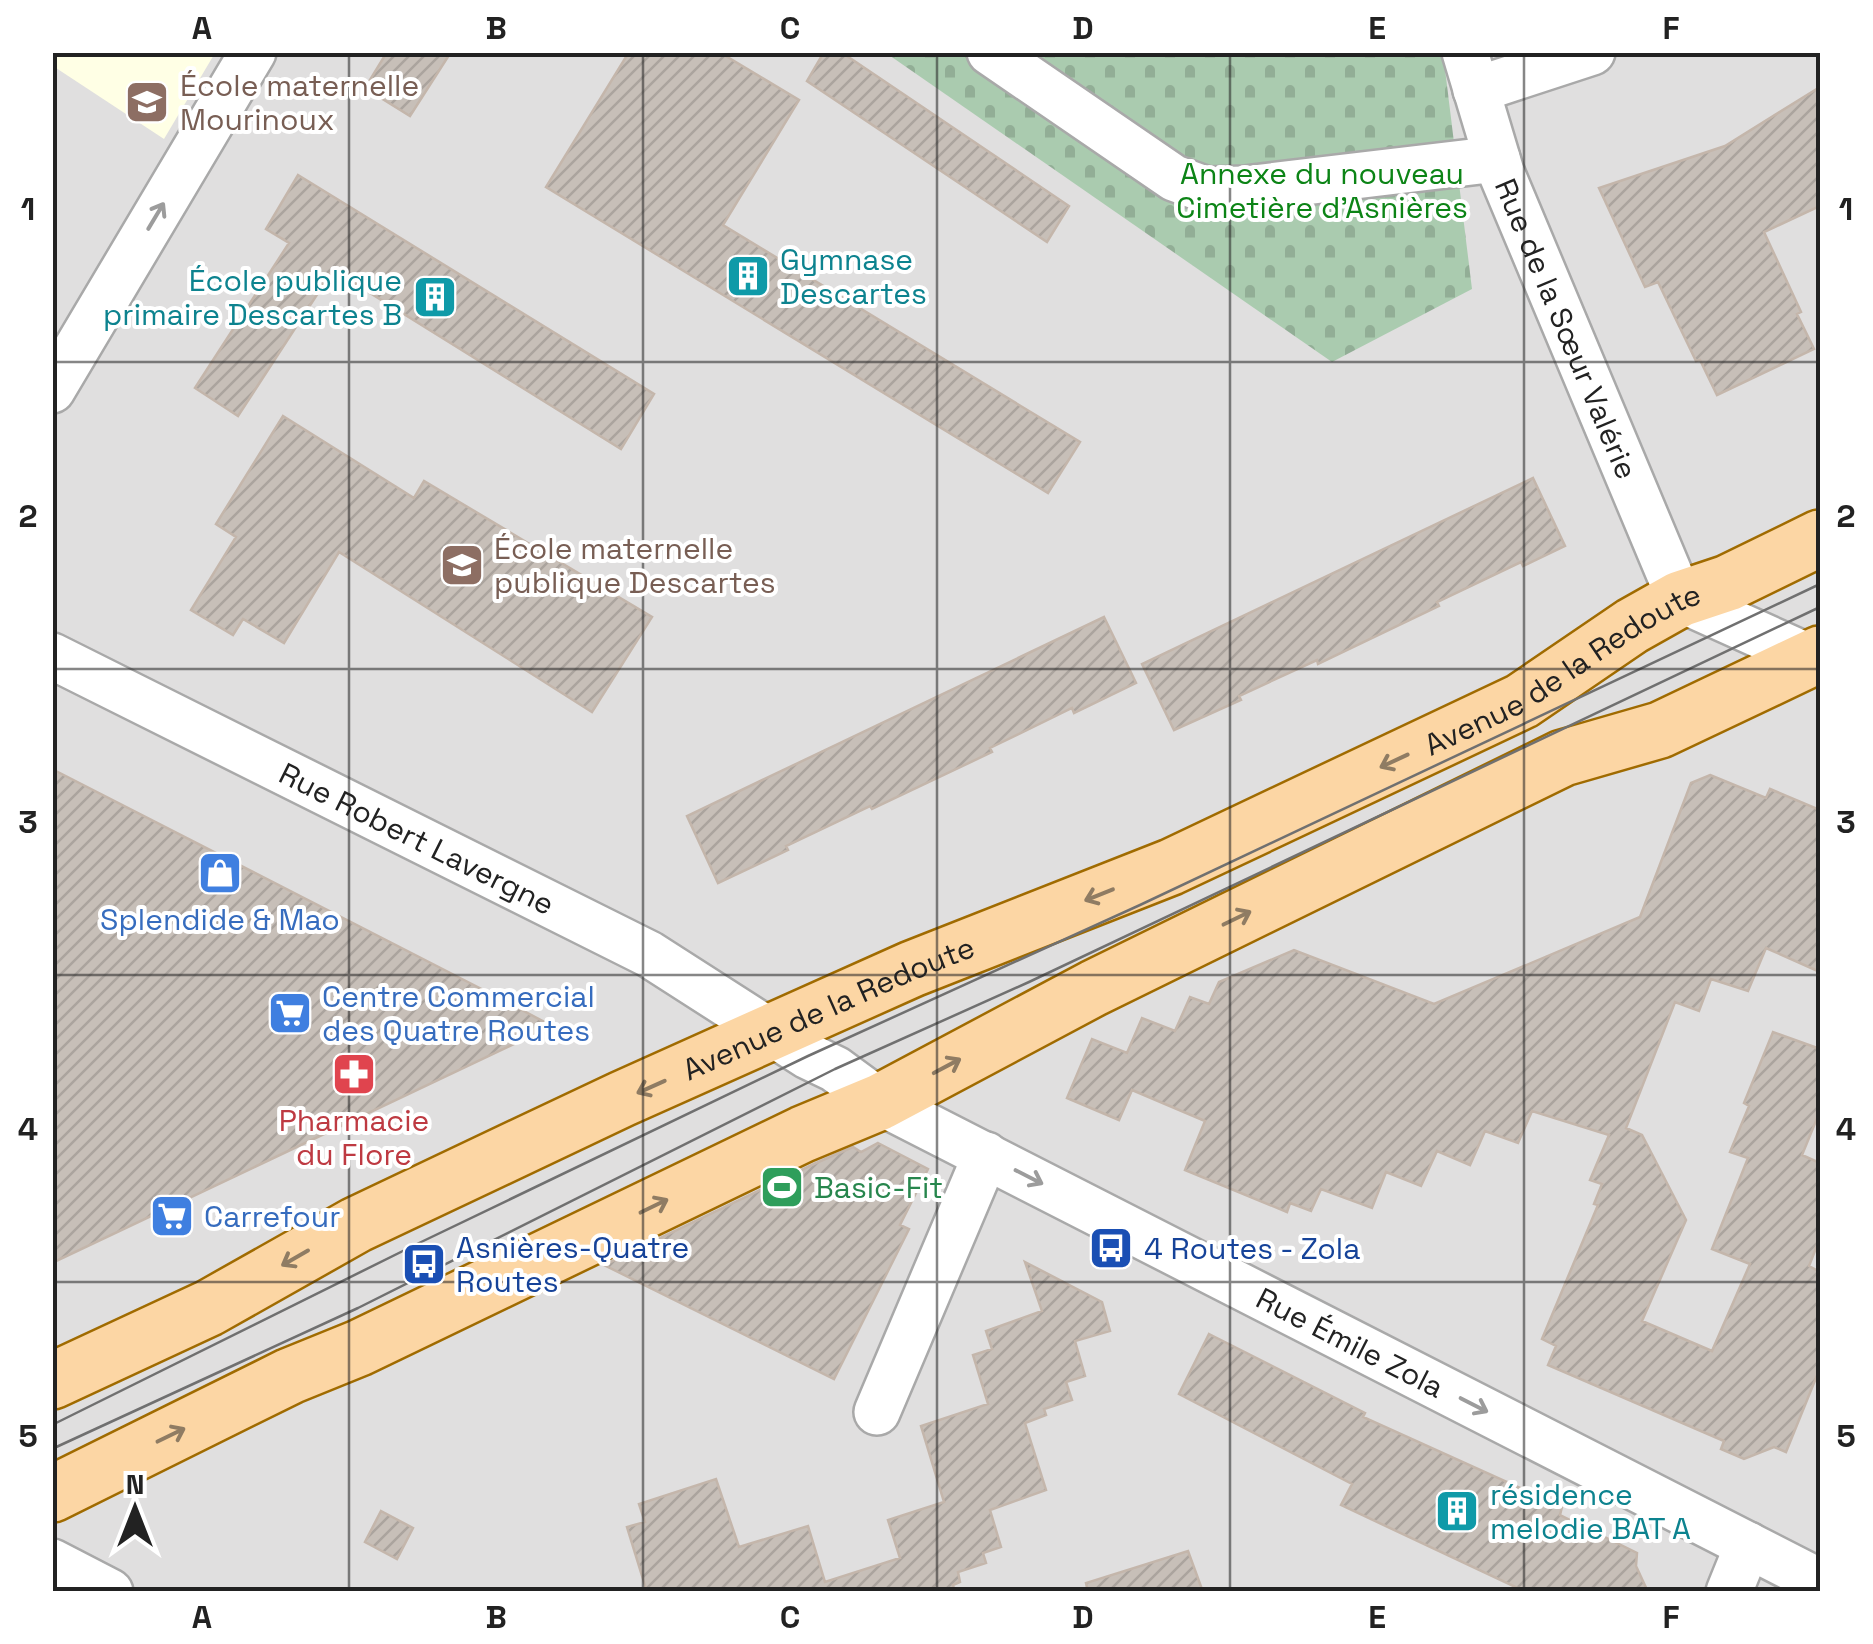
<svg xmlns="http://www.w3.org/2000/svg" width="1873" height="1644" viewBox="0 0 1873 1644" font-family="'Space Grotesk',sans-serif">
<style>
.residential{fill:#e0dfdf}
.education{fill:#ffffe5}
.cemetery{fill:url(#cemetery-stones)}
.building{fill:url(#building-hatch);stroke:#c4b6ab;stroke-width:2.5}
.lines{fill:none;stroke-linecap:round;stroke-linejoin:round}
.minor-casing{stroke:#a9a9a9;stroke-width:50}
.major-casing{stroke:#a06b00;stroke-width:60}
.minor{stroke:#fff;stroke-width:45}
.major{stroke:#fcd6a4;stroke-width:55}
.tram{stroke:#707070;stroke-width:2.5}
.oneway{stroke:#9c9c9c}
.oneway2{stroke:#8f7c63}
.grid{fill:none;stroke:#222;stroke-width:2.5;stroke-opacity:0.55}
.labels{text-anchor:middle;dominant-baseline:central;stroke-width:8;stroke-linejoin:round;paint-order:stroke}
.education-label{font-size:30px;fill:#785e54;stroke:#fff;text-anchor:start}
.park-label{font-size:30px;fill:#0c8416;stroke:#fff}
.culture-label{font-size:30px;fill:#0d838f;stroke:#fff;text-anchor:start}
.street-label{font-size:30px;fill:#222;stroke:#fff}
.shop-label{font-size:30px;fill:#366cbe;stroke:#fff;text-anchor:start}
.health-label{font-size:30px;fill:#be3a42;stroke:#fff}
.leisure-label{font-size:30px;fill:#27864d;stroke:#fff;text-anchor:start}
.transit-label{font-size:30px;fill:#164399;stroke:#fff;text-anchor:start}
.neatline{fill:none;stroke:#222;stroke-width:4}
.grid-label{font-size:32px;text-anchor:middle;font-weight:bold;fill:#222}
</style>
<defs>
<pattern id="cemetery-stones" width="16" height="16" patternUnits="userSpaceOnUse" patternTransform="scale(2.5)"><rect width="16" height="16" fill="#aacbaf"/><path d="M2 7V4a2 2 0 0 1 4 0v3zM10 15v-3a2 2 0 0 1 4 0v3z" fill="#92ae96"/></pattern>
<pattern id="building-hatch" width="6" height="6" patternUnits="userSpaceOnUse" patternTransform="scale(2.5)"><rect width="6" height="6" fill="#c7bfb8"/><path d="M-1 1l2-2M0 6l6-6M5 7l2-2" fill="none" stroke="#aba49e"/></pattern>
</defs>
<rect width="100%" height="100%" fill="#f2efe9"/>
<path class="residential" d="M53 53H1820V1591H53Z"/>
<path class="education" d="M52 53 53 52 215 53 164 139 53 66Z"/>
<path class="cemetery" d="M886 53H1443L1472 289 1332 362Z"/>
<path class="building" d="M387 52H451L410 116 365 88Z
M629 52H719L799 100 723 225 1080 442 1048 493 546 187Z
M824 52H841L1069 206 1047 242 807 81Z
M1820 87V206L1764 232 1801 312 1797 314 1814 349 1717 395 1700 360 1696 361 1658 282 1645 287 1599 188 1725 146Z
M298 175 654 394 621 449 333 270 238 416 195 388 289 243 266 229Z
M283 416 414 498 424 481 652 617 592 712 339 552 284 643 243 619 233 635 191 610 236 537 216 524Z
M1533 478 1565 546 1523 566 1521 562 1437 602 1439 606 1318 664 1317 660 1239 696 1241 700 1174 730 1142 664Z
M1104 617 1136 683 1074 713 1072 708 990 748 992 752 872 809 870 806 786 846 788 850 718 883 687 816Z
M52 769 503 1000 552 1026 52 1263Z
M1710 775 1766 798 1770 789 1820 810V972L1766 948 1748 991 1711 979 1699 1011 1675 1002 1626 1128 1642 1135 1686 1220 1642 1321 1712 1351 1750 1264 1712 1249 1748 1158 1730 1152 1749 1106 1744 1103 1773 1032 1820 1049V1111L1802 1155 1820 1163V1238L1809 1266 1820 1272V1368L1786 1452 1774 1447 1744 1459 1721 1449 1724 1441 1548 1365 1556 1346 1542 1339 1598 1205 1594 1204 1602 1184 1590 1180 1609 1135 1532 1111 1518 1143 1485 1131 1470 1165 1437 1151 1421 1186 1386 1172 1372 1208 1321 1189 1311 1211 1290 1203 1287 1212 1185 1170 1205 1121 1132 1090 1119 1120 1067 1098 1092 1039 1127 1053 1142 1018 1175 1031 1190 997 1209 1004 1219 982 1294 950 1434 1004 1640 917 1691 783Z
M878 1143 928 1169 900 1225 909 1229 834 1379 604 1265 816 1163 853 1147 861 1152Z
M1025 1262 1102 1302 1110 1331 1075 1341 1085 1376 1066 1382 1072 1400 1044 1409 1046 1415 1025 1423 1046 1490 990 1510 1001 1547 983 1553 986 1563 958 1572 960 1582 953 1585 955 1592H647L627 1527 645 1522 639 1504 716 1479 739 1547 808 1526 825 1582 900 1558 888 1520 944 1502 921 1426 988 1404 973 1355 992 1349 986 1331 1042 1311Z
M1209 1334 1365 1413 1363 1417 1562 1507 1560 1515 1637 1553 1636 1566 1648 1592H1526L1341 1505 1352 1484 1179 1394Z
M381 1511 413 1528 397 1559 365 1542Z
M1188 1551 1203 1592H1088L1086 1583Z"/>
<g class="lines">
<g class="minor-casing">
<g id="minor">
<path d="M990 52 1174 178 1207 190 1245 189 1497 159"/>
<path id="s1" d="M1465 52 1501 172 1680 599 1820 662"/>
<path d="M1476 90 1592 52"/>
<path d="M52 390 253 52"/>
<path id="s2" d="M52 656 649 954 808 1056 835 1069 880 1102 1820 1582"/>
<path d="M877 1412 986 1155"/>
<path d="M52 1562 110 1592"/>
<path d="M1729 1592 1748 1545"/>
</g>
</g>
<g class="major-casing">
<g id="major">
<path id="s3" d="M52 1381 209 1308 356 1225 622 1099 912 969 1171 867 1522 701 1632 626 1680 599 1728 583 1820 538"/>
<path d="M52 1494 290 1376 359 1348 803 1134 880 1102 1094 988 1563 758 1660 730 1820 654"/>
</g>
</g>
<use href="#minor" class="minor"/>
<use href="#major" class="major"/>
<path class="tram" d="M52 1425 417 1244 808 1056 1140 905 1820 584
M52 1449 358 1308 835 1069 1029 982 1820 607"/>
</g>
<defs><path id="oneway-shaft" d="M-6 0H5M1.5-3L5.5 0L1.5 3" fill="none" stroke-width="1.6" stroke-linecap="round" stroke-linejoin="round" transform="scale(2.5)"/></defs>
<g class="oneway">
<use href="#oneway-shaft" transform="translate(156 216) rotate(-59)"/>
<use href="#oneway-shaft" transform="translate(1029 1177) rotate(27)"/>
<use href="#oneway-shaft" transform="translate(1474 1405) rotate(27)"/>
</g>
<g class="oneway2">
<use href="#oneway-shaft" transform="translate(1394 761) rotate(155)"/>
<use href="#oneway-shaft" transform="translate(1099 895) rotate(158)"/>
<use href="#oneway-shaft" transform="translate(1237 918) rotate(-26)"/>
<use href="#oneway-shaft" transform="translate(947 1066) rotate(-28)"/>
<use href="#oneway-shaft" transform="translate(651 1087) rotate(156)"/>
<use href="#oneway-shaft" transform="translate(654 1206) rotate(-26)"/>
<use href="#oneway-shaft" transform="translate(295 1258) rotate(150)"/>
<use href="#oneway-shaft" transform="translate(171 1435) rotate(-26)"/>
</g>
<path class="grid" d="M349 52V1592M643 52V1592M937 52V1592M1230 52V1592M1524 52V1592M52 362H1820M52 669H1820M52 975H1820M52 1282H1820"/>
<defs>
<g id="school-square" transform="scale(2.25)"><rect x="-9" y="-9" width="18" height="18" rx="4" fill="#8d6e63" stroke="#fff"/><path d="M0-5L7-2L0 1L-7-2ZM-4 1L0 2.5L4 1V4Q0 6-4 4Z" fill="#fff"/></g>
<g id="building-square" transform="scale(2.25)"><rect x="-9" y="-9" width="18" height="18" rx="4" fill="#0f9aa8" stroke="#fff"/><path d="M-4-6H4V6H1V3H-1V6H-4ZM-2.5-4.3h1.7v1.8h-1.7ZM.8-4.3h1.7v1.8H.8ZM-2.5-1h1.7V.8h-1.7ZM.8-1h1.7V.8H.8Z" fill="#fff"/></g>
<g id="shop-square" transform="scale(2.25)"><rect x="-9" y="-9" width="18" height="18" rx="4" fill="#3f7fe0" stroke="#fff"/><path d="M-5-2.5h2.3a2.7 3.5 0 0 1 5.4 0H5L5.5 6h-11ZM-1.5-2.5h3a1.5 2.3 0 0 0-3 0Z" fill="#fff"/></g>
<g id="supermarket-square" transform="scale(2.25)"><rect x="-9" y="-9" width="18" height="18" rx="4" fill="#3f7fe0" stroke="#fff"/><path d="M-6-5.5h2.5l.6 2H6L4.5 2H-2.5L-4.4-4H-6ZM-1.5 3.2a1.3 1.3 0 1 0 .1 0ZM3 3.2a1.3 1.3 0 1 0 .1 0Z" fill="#fff"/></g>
<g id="pharmacy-square" transform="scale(2.25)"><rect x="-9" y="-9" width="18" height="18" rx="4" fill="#e0444e" stroke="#fff"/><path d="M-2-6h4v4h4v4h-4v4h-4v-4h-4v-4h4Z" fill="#fff"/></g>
<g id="stadium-square" transform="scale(2.25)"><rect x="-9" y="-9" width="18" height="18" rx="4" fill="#2e9e5b" stroke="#fff"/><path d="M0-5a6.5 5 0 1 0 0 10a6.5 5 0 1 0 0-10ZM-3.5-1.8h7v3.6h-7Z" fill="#fff"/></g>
<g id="bus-square" transform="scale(2.25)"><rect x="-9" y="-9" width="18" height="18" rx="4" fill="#1a4fb4" stroke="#fff"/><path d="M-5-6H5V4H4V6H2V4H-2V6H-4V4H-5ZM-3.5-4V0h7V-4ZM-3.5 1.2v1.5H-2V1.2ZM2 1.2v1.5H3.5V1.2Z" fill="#fff"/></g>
</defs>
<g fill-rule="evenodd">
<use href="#school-square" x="147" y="102"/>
<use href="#building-square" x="748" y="276"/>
<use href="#building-square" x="435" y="297"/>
<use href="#school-square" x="462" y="565"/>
<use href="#shop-square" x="220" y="873"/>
<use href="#supermarket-square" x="290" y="1013"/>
<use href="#pharmacy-square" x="354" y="1074"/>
<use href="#stadium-square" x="782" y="1187"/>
<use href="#supermarket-square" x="172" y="1216"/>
<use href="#bus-square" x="1111" y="1248"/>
<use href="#bus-square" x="424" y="1264"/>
<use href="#building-square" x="1457" y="1511"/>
</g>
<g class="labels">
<g class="education-label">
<text x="180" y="85">École maternelle<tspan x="180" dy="34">Mourinoux</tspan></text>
<text x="494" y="548">École maternelle<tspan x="494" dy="34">publique Descartes</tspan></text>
</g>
<g class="park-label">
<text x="1322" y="173">Annexe du nouveau<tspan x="1322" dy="34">Cimetière d'Asnières</tspan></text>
</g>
<g class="culture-label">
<text x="780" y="259">Gymnase<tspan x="780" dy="34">Descartes</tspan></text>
<text x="402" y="280" text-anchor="end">École publique<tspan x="402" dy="34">primaire Descartes B</tspan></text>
<text x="1490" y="1494">résidence<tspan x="1490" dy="34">melodie BAT A</tspan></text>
</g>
<g class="street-label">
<text stroke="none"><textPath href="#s1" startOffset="295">Rue de la Sœur Valérie</textPath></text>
<text stroke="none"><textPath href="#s3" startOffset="1672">Avenue de la Redoute</textPath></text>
<text stroke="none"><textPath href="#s2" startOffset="408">Rue Robert Lavergne</textPath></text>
<text stroke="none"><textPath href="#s3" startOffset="862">Avenue de la Redoute</textPath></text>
<text stroke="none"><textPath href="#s2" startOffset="1470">Rue Émile Zola</textPath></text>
</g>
<g class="shop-label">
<text x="220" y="919" text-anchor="middle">Splendide &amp; Mao</text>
<text x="322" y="996">Centre Commercial<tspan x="322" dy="34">des Quatre Routes</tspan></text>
<text x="204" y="1216">Carrefour</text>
</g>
<g class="health-label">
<text x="354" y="1120">Pharmacie<tspan x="354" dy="34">du Flore</tspan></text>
</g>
<g class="leisure-label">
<text x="814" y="1187">Basic-Fit</text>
</g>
<g class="transit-label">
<text x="456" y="1247">Asnières-Quatre<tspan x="456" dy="34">Routes</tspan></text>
<text x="1144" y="1248">4 Routes - Zola</text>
</g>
</g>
<rect width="1873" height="1644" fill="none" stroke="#ffffff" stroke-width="110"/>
<g transform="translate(135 1509)" stroke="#ffffff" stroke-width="8" paint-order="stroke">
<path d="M0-8L18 38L0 25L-18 38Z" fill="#222222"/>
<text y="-15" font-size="28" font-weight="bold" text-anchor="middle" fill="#222222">N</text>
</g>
<rect x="55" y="55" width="1763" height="1534" class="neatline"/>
<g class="grid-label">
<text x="202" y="39">A</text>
<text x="496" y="39">B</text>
<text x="790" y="39">C</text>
<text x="1083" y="39">D</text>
<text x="1377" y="39">E</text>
<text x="1671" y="39">F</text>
<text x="28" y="220">1</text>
<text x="1846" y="220">1</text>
<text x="28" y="527">2</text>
<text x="1846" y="527">2</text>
<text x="28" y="833">3</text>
<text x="1846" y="833">3</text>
<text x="28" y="1140">4</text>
<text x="1846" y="1140">4</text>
<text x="28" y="1447">5</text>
<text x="1846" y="1447">5</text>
<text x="202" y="1628">A</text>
<text x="496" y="1628">B</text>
<text x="790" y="1628">C</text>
<text x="1083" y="1628">D</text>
<text x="1377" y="1628">E</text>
<text x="1671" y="1628">F</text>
</g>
</svg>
